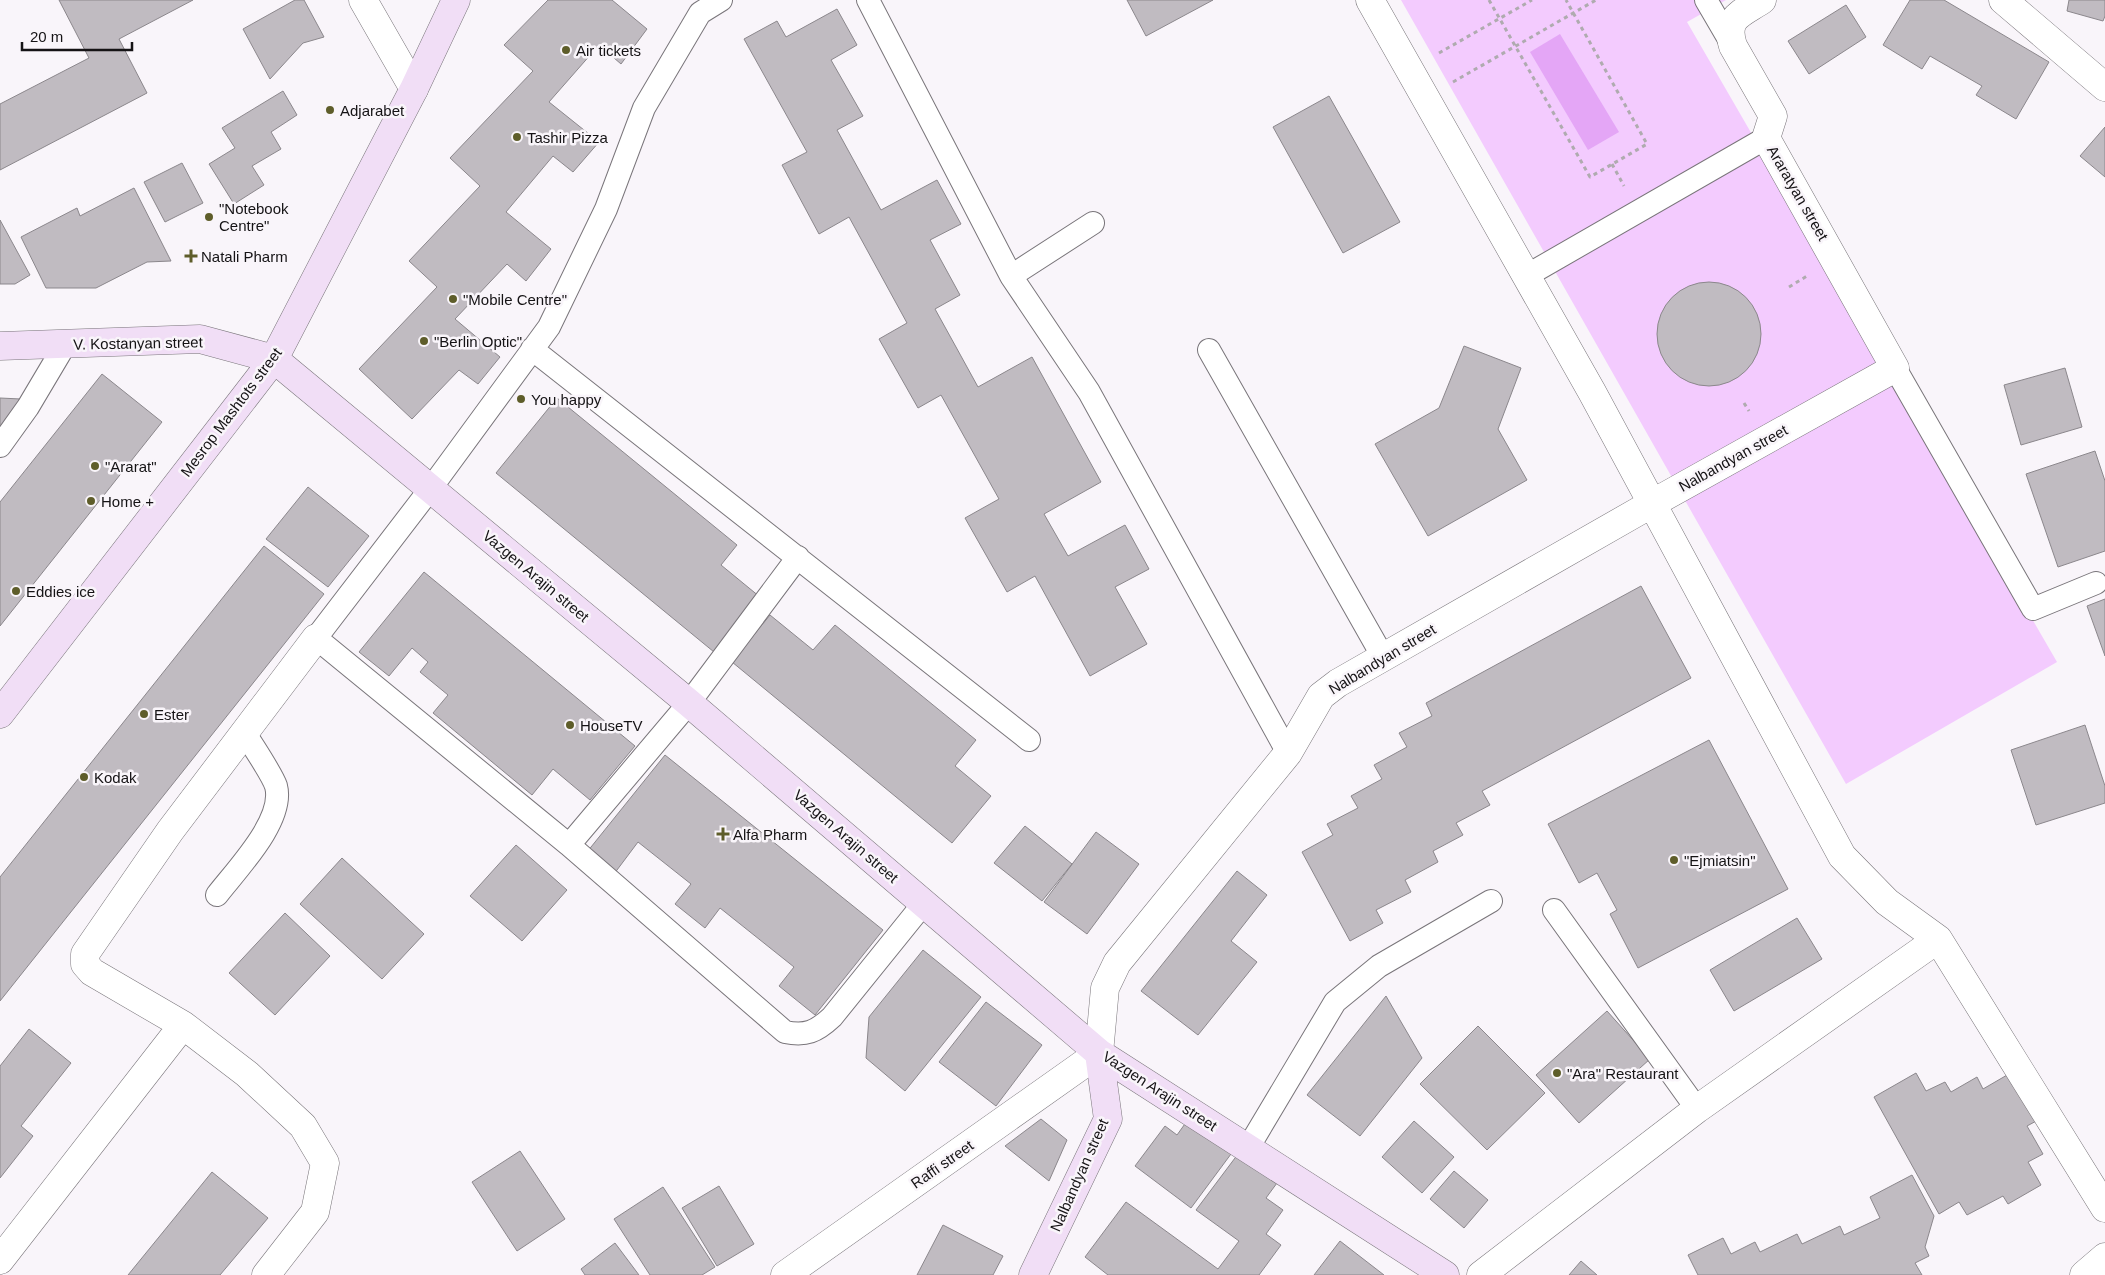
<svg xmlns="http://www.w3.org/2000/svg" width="2105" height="1275" viewBox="0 0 2105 1275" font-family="Helvetica,sans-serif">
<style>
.green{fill:#f3cbfe}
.water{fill:#e4a6f6}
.building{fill:#c0bbc1;stroke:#8b878c}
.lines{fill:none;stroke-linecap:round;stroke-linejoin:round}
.lane-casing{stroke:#79757a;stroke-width:24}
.street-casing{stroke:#79757a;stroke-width:29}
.secondary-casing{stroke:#79757a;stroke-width:29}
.path{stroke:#afabaf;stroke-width:3;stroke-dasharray:4 4;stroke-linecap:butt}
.lane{stroke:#fff;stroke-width:22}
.street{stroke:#fff;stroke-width:28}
.secondary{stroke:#f1def6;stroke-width:28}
.poi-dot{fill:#5e5d2a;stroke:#f9f5fa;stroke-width:2}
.labels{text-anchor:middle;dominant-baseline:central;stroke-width:5;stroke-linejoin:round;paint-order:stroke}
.poi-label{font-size:15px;fill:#151315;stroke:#f9f5fa;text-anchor:start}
.street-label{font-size:15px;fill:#151315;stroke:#f9f5fa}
</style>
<rect width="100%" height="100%" fill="#f9f5fa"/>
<path class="green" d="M1401 0H1726L1687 22 2057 662 1846 784Z"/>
<path class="water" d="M1560 34 1619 132 1588 150 1530 52Z"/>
<path class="building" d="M59 0H193L119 39 147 93 0 170V104L89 58Z
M295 0H304L324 37 303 43 270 79 243 29Z
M548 0H612L647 29 621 64 599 45 549 102 599 142 573 172 553 156 506 212 551 249 526 281 507 264 455 319 500 357 478 384 459 370 412 419 359 369 437 287 409 261 480 186 450 158 533 71 504 45Z
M1127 0H1213L1146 36Z
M1910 0H1944L2049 62 2016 119 1976 95 1982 86 1930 56 1922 69 1883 45Z
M2069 0H2105V16L2103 21 2067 11Z
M1846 5 1866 37 1809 74 1788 41Z
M837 9 857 45 831 60 863 116 837 130 881 210 937 180 961 224 930 240 960 295 935 309 956 347 978 387 1032 357 1101 482 1044 514 1068 556 1125 525 1149 569 1115 587 1147 644 1090 676 1035 576 1007 592 965 518 999 499 941 395 918 408 879 339 907 323 849 217 819 234 782 165 807 152 744 39 777 21 786 37Z
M283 91 297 115 271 132 281 149 252 166 264 185 234 204 209 164 235 148 222 128Z
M1329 96 1400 222 1343 253 1273 127Z
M2105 127V177L2080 156Z
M182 163 203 203 165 222 144 182Z
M134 188 171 261 147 262 96 288H46L21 237 77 208 80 216Z
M0 220 30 275 15 284H0Z
M1657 334a52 52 0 1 1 104 0a52 52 0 1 1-104 0Z
M1464 346 1521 368 1498 429 1527 480 1428 536 1375 444 1439 408Z
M2065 368 2082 427 2021 445 2004 385Z
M102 374 162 422 0 626V502Z
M0 398 21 399 0 432Z
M557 398 737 545 721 565 760 597 714 652 496 473Z
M2095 451 2105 481V551L2058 567 2026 474Z
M308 487 369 536 328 587 266 539Z
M264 546 324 594 0 1001V877Z
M424 572 635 746 590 800 553 769 532 795 433 713 448 695 420 672 428 662 412 648 389 676 359 652Z
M1641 586 1691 678 1482 791 1490 805 1456 823 1463 835 1433 851 1438 862 1405 880 1411 892 1376 910 1383 923 1350 941 1302 852 1333 835 1327 824 1358 808 1351 796 1382 779 1374 765 1407 747 1399 733 1432 716 1426 703Z
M2105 599V656L2087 606Z
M770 615 813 650 835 625 976 740 955 766 991 796 952 843 732 662Z
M2085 725 2105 786V803L2036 825 2011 750Z
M1709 740 1788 889 1638 968 1610 914 1617 910 1597 873 1579 883 1548 824Z
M665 755 883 930 815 1015 779 986 794 967 720 908 705 928 675 904 691 884 638 842 614 874 587 852Z
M1025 826 1072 864 1042 901 994 863Z
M1096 832 1139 864 1087 934 1044 902Z
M516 845 567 890 522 941 470 896Z
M342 858 424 934 382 979 300 904Z
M1237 871 1267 895 1231 941 1257 962 1198 1035 1141 991Z
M285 913 330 956 275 1015 229 973Z
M1797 918 1822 959 1734 1011 1710 970Z
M923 950 981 997 905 1091 866 1058 869 1017Z
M1386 996 1422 1058 1360 1136 1307 1095Z
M986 1002 1042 1045 996 1106 939 1062Z
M1607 1011 1650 1059 1579 1123 1536 1075Z
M1478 1026 1545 1093 1487 1150 1420 1084Z
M29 1029 71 1063 21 1126 33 1136 0 1178V1066Z
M2014 1071 2040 1119 2027 1126 2043 1154 2028 1162 2041 1185 2008 1204 2003 1196 1967 1215 1959 1202 1939 1214 1874 1097 1916 1073 1926 1091 1945 1082 1951 1092 1977 1077 1983 1089Z
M1041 1119 1067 1140 1049 1181 1005 1146Z
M1187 1121 1231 1154 1191 1208 1135 1166 1165 1126 1177 1135Z
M1414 1121 1454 1157 1422 1193 1382 1157Z
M520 1151 565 1219 517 1251 472 1182Z
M1238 1154 1277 1183 1266 1198 1283 1210 1266 1234 1281 1245 1259 1275H1108L1085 1257 1126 1202 1218 1269 1239 1241 1196 1210Z
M1454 1171 1488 1200 1464 1228 1430 1199Z
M212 1172 268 1218 220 1275H128Z
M1912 1175 1934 1216 1925 1247 1929 1256 1915 1263 1922 1275H1698L1688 1255 1723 1238 1731 1254 1755 1242 1760 1252 1797 1234 1802 1244 1840 1226 1844 1235 1880 1218 1870 1197Z
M719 1186 754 1244 717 1266 682 1208Z
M663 1187 715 1267 702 1275H650L614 1219Z
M943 1225 1003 1256 993 1275H917Z
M1340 1241 1384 1275H1314Z
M615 1243 639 1275H585L581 1269Z
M1581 1261 1597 1275H1569Z"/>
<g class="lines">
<g class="lane-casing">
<path id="lane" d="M721 0 700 13 644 108 606 209 549 327 431 488 316 638 569 845 689 703 798 557
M868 0 1011 276 1089 392 1288 753
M1706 0 1734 48
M1011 276 1093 223
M1526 276 1766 138
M532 349 1029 740
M1209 350 1383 657
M1895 368 2033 609 2096 583
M0 446 28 407 66 343
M569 845 785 1032C806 1036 816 1032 832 1017L924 903
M217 895C237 869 285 820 276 786 272 774 252 745 245 733
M1554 910 1697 1109
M1248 1148 1335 1002 1379 966 1491 901"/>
</g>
<g class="street-casing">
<path id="street" d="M363 0 414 89
M1370 0 1592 392 1842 856 1887 902 1938 939 2105 1208
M2003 0 2105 87
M0 1260 183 1025
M266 1275 315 1212 325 1163 303 1126 247 1074 183 1025 92 972 85 964V954L170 831 316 638
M785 1275 1099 1053 1105 988 1117 963 1288 753 1321 696 1338 683 1653 503 1895 368 1766 138 1773 116 1733 46C1724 17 1741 14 1762 0
M1481 1275 1697 1109 1938 939
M2084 1275 2105 1257"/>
</g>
<g class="secondary-casing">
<path id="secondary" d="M0 346 200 339 274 359 689 703 1099 1053 1445 1275
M0 714 274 359 414 89 456 0
M1033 1275 1108 1119 1099 1053"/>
</g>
<path class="path" d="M1489 0 1590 177 1647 144 1566 0
M1439 53 1532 0
M1453 82 1596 0
M1612 164 1624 186
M1789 287 1807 276
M1744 403 1749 411"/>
<use href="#lane" class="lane"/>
<use href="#street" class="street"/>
<use href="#secondary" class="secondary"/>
</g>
<g class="poi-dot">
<circle cx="566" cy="50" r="5"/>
<circle cx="330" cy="110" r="5"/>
<circle cx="517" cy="137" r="5"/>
<circle cx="209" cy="217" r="5"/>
<path d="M188.5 248.5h5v5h5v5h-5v5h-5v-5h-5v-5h5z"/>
<circle cx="453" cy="299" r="5"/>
<circle cx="424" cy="341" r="5"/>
<circle cx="521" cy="399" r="5"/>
<circle cx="95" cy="466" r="5"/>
<circle cx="91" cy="501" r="5"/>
<circle cx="16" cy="591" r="5"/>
<circle cx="144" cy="714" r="5"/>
<circle cx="570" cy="725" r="5"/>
<circle cx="84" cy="777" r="5"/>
<path d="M720.5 826.5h5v5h5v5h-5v5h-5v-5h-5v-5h5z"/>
<circle cx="1674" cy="860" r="5"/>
<circle cx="1557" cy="1073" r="5"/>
</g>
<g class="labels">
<g class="poi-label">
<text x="576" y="50">Air tickets</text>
<text x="340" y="110">Adjarabet</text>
<text x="527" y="137">Tashir Pizza</text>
<text x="219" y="208">"Notebook<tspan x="219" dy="17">Centre"</tspan></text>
<text x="201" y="256">Natali Pharm</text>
<text x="463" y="299">"Mobile Centre"</text>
<text x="434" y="341">"Berlin Optic"</text>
<text x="531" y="399">You happy</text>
<text x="105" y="466">"Ararat"</text>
<text x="101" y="501">Home +</text>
<text x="26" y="591">Eddies ice</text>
<text x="154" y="714">Ester</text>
<text x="580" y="725">HouseTV</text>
<text x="94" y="777">Kodak</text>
<text x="733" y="834">Alfa Pharm</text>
<text x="1684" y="860">"Ejmiatsin"</text>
<text x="1567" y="1073">"Ara" Restaurant</text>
</g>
<g class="street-label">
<text transform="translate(1798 193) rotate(60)">Araratyan street</text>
<text transform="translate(138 343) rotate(-1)">V. Kostanyan street</text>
<text transform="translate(231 412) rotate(-53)">Mesrop Mashtots street</text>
<text transform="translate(1733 458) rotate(-29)">Nalbandyan street</text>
<text transform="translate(536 576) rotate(40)">Vazgen Arajin street</text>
<text transform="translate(1382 659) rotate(-31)">Nalbandyan street</text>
<text transform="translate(846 836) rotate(41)">Vazgen Arajin street</text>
<text transform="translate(1160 1091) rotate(33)">Vazgen Arajin street</text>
<text transform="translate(942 1164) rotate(-35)">Raffi street</text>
<text transform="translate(1079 1175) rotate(-66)">Nalbandyan street</text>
</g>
</g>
<path d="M22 42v8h110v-8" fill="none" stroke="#151315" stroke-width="2.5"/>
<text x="30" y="42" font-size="15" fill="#151315" stroke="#f9f5fa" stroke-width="4" paint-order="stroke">20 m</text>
</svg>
